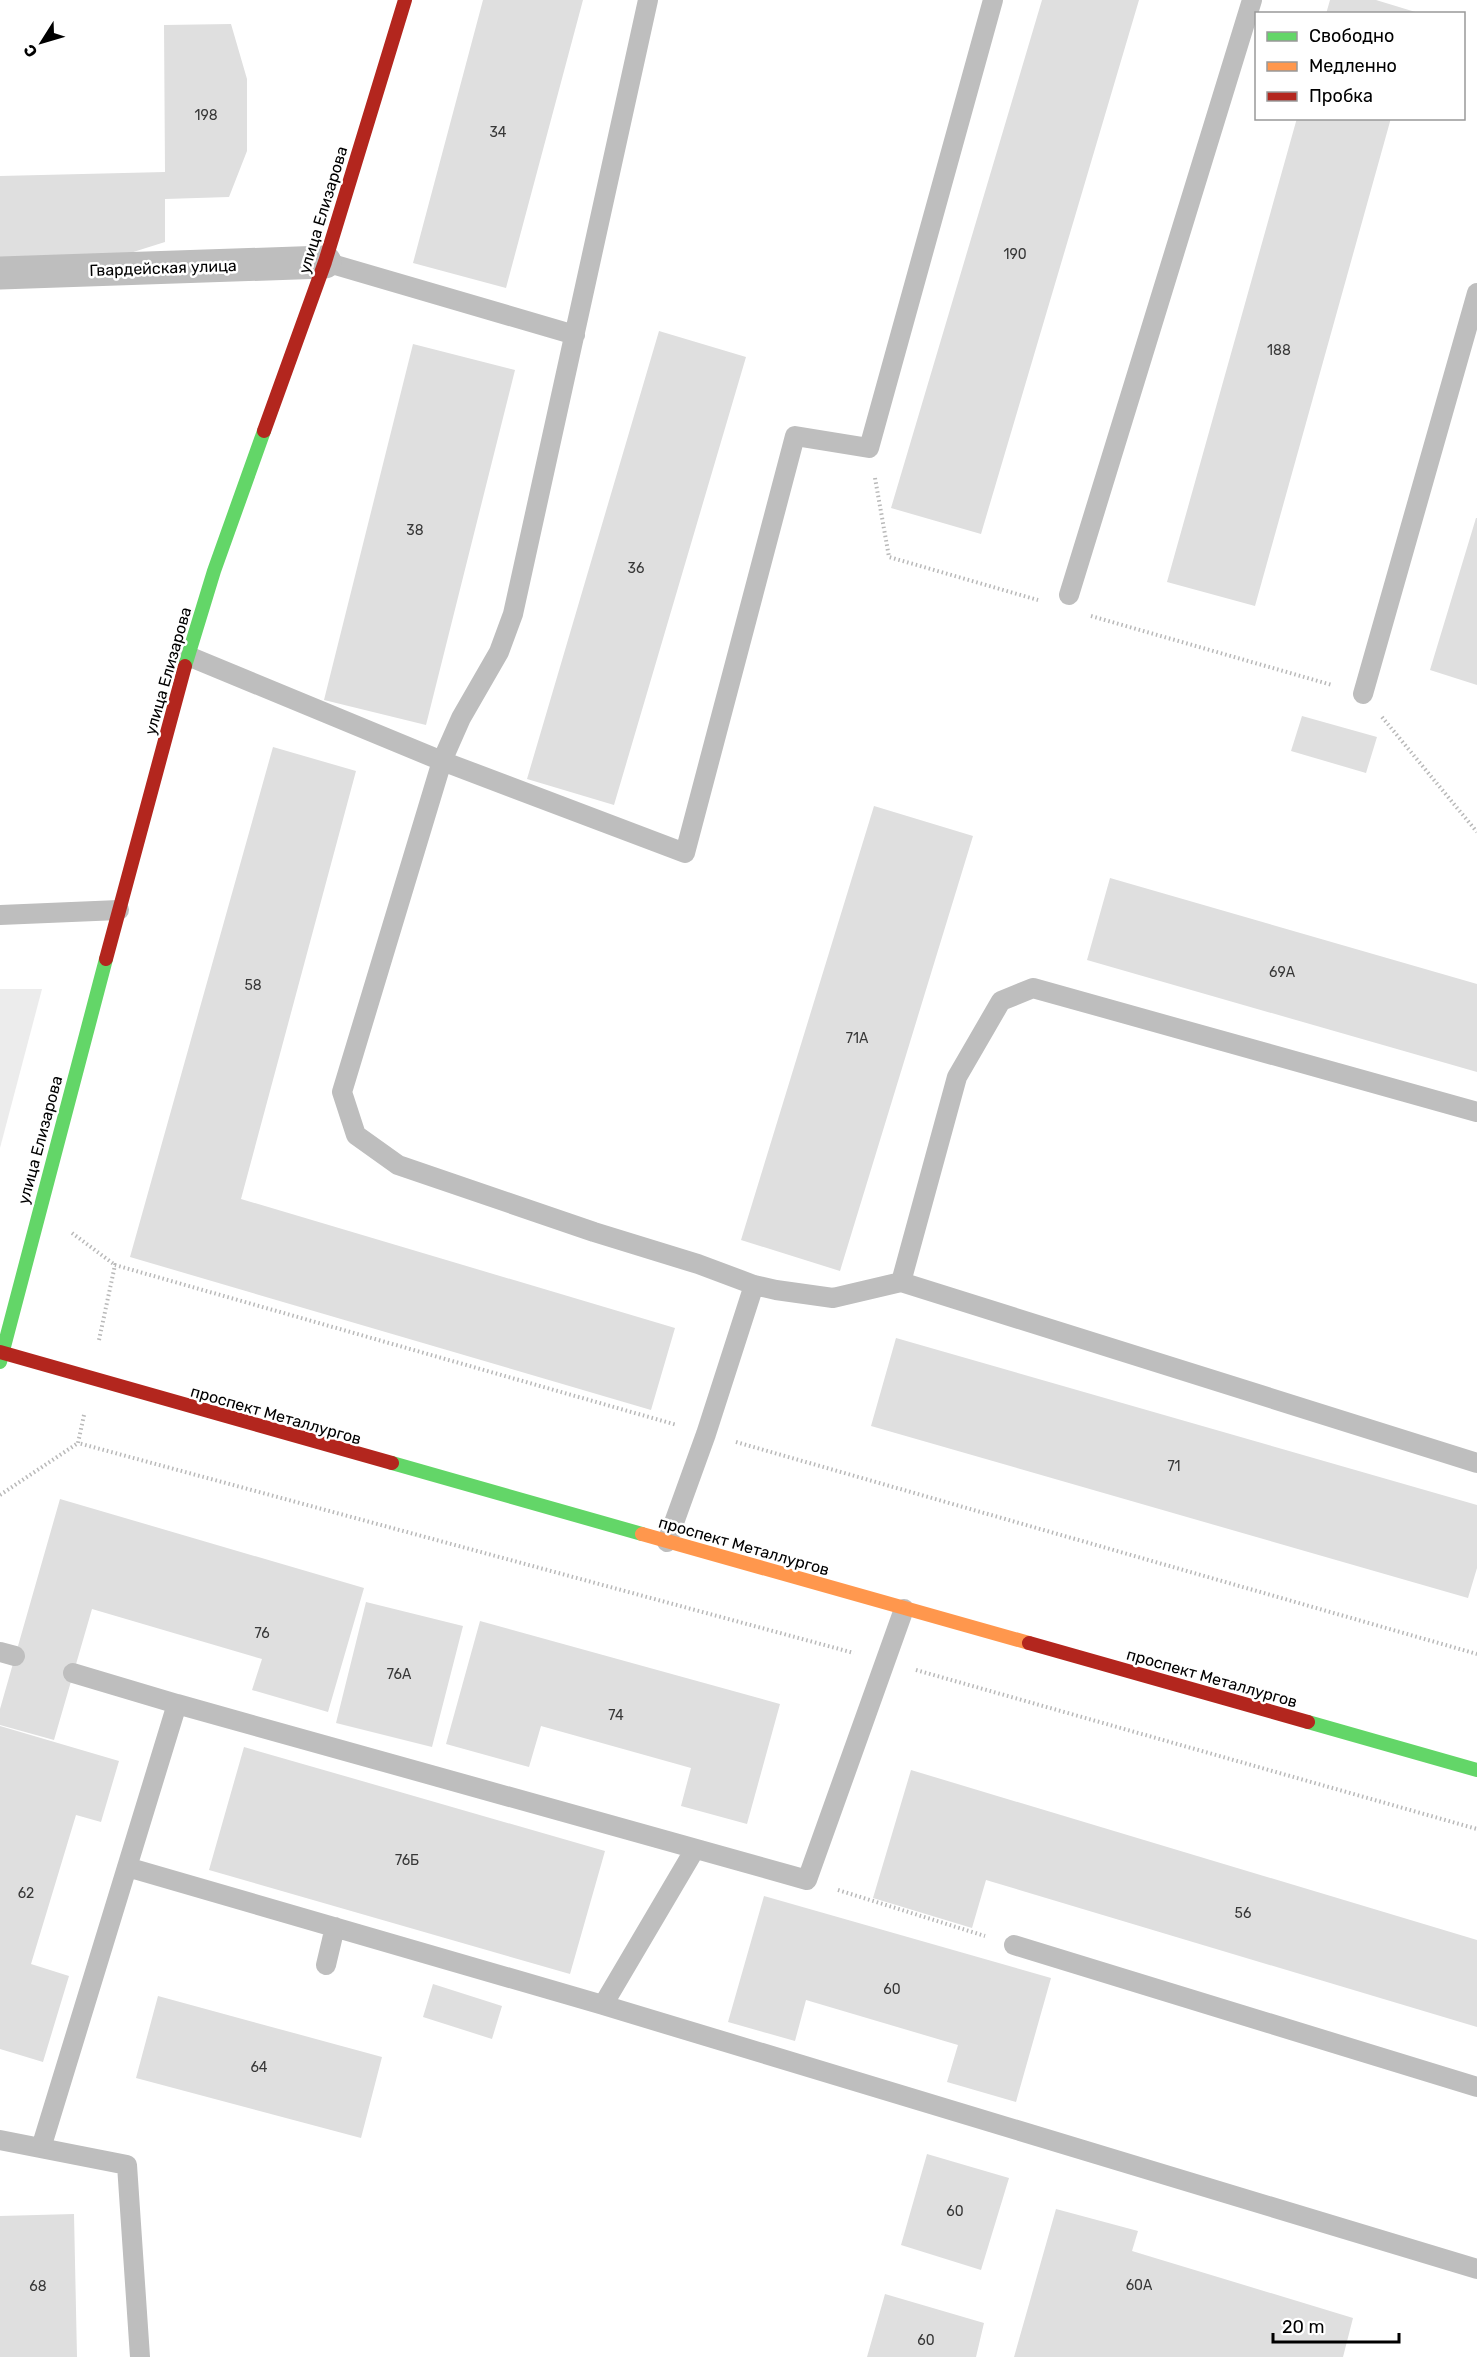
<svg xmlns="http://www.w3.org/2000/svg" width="1477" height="2357" viewBox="0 0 1477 2357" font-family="Rubik,sans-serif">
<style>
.green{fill:#ececec}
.building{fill:#dfdfdf}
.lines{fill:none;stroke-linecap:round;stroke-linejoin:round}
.path{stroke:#b9b9b9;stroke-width:4;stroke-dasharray:1.5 3;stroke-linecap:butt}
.lane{stroke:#bebebe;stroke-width:20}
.street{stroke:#bebebe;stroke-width:33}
.fast{stroke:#63d668;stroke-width:14}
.slow{stroke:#ff974d;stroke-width:14}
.jam{stroke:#b3261e;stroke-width:14}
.labels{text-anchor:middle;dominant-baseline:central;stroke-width:5;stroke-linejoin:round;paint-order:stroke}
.number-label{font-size:14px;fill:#383838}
.street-label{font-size:16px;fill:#000;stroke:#fff}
</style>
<rect width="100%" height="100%" fill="#fff"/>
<path class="green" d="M0 989H42L0 1148Z"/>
<path class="building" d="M483 0H583L506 288 413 263Z
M1042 0H1139L981 534 891 508Z
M1330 0H1376L1422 14H1326Z
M231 24 247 79V151L229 197 165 199V242L111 259 0 262V176L165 172 164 25Z
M1297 118H1391L1255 606 1167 582Z
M659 331 746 357 614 805 527 779Z
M413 344 515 370 426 725 324 700Z
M1476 518H1477V685L1430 670Z
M1302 716 1377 737 1366 773 1291 751Z
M273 747 356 771 241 1199 675 1328 651 1410 130 1257Z
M874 806 973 836 840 1271 741 1240Z
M1110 878 1477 984V1072L1087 960Z
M896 1338 1477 1505V1568L1468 1598 871 1426Z
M60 1499 364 1588 328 1712 252 1690 262 1659 92 1609 54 1740 0 1725V1709Z
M366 1602 463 1626 432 1747 336 1723Z
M480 1621 780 1704 747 1824 681 1806 691 1768 541 1726 529 1767 446 1744Z
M0 1726 119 1761 101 1822 76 1815 31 1964 69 1976 43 2062 0 2049Z
M244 1747 605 1851 570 1974 209 1870Z
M911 1770 1477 1940V2027L986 1880 972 1928 873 1898Z
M764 1896 1051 1978 1016 2102 947 2082 958 2045 806 2000 795 2041 728 2022Z
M433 1984 502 2006 492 2039 423 2017Z
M158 1996 382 2057 361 2138 136 2078Z
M927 2154 1009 2178 981 2270 901 2245Z
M1056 2209 1138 2231 1132 2251 1353 2318 1343 2357H1014Z
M74 2214 77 2357H0V2216Z
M885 2294 984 2323 976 2357H867Z"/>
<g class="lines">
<path class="path" d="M875 478 889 557 1038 600
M1091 616 1332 685
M1382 717 1477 832
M72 1233 115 1265
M99 1340 115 1265 677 1425
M84 1415 78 1443 854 1653
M736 1442 1477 1654
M0 1495 78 1443
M916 1670 1477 1829
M838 1890 985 1936"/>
<path class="lane" d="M648 0 513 614 499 652 461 718 442 761 342 1092 356 1135 398 1165 594 1232 698 1264 754 1285 776 1290 833 1298 901 1282 1477 1463
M325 262 575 335
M1069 595 1252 0
M188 656 442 761 685 853 795 436 869 448 993 0
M1363 694 1477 293
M0 915 119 910
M901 1282 957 1077 1001 1001 1033 988 1477 1112
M667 1542 706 1434 754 1285
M0 1652 15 1656
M73 1673 177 1704
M127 1867 603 2005 695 1849
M1014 1945 1477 2087
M326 1965 335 1927
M603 2005 1477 2269
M0 2140 127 2165 140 2357
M41 2148 177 1704 807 1880 904 1609"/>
<path class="street" d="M0 273 325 262"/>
<path class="fast" d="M185 666 214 571 264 431
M0 1362 106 959
M392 1463 642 1534
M1308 1722 1477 1770"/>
<path class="slow" d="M642 1534 1029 1643"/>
<path class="jam" d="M264 431 325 262 405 0
M106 959 185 666
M0 1352 392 1463
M1029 1643 1308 1722"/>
</g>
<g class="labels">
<g class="number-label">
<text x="206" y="115">198</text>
<text x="498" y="132">34</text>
<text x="1015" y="254">190</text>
<text x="1279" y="350">188</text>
<text x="415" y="530">38</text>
<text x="636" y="568">36</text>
<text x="1282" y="972">69А</text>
<text x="253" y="985">58</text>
<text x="857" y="1038">71А</text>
<text x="1174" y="1466">71</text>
<text x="262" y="1633">76</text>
<text x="399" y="1674">76А</text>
<text x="616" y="1715">74</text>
<text x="407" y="1860">76Б</text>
<text x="26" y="1893">62</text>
<text x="1243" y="1913">56</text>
<text x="892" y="1989">60</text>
<text x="259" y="2067">64</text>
<text x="955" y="2211">60</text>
<text x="1139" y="2285">60А</text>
<text x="38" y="2286">68</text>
<text x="926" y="2340">60</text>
</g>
<g class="street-label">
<text transform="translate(323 210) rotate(-73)">улица Елизарова</text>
<text transform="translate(163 268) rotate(-2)">Гвардейская улица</text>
<text transform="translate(168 671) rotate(-74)">улица Елизарова</text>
<text transform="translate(40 1140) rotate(-75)">улица Елизарова</text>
<text transform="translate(276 1415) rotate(16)">проспект Металлургов</text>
<text transform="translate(744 1546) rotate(16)">проспект Металлургов</text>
<text transform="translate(1212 1678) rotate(16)">проспект Металлургов</text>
</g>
</g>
<rect x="1255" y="12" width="210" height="108" fill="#ffffff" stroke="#999999" stroke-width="1.5"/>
<rect x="1267" y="32" width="30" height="9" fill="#63d668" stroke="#999999" stroke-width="1.5"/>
<text x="1309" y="42" font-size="18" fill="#000000">Свободно</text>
<rect x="1267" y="62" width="30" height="9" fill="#ff974d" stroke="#999999" stroke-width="1.5"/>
<text x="1309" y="72" font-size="18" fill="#000000">Медленно</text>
<rect x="1267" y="92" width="30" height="9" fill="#b3261e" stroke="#999999" stroke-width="1.5"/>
<text x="1309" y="102" font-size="18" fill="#000000">Пробка</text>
<g transform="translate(42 42) rotate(233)" stroke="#ffffff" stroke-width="4.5" paint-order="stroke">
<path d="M0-4.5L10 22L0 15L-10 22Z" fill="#000000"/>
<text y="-9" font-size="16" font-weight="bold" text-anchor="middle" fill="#000000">С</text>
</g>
<path d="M1273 2333v9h126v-9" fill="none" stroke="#000000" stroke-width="3"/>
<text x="1282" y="2333" font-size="18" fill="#000000" stroke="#ffffff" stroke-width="4.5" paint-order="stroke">20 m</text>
</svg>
